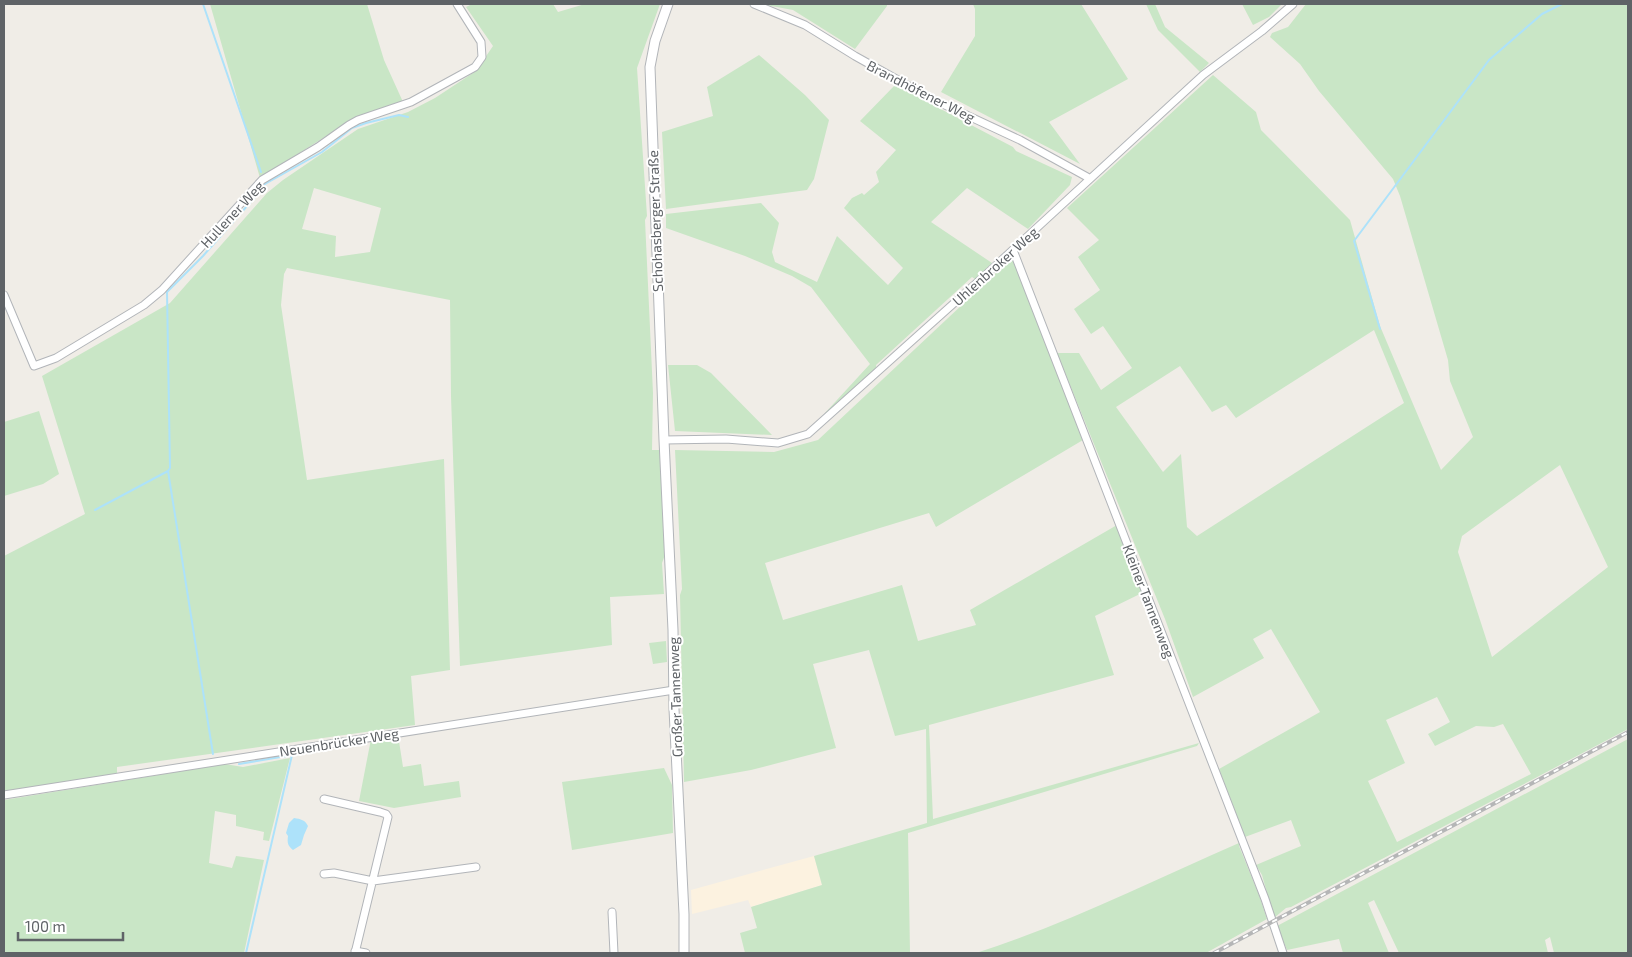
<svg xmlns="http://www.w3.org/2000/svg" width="1632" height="957" viewBox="0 0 1632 957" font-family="'Exo 2',sans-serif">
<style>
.commercial{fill:#fcf2e0}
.green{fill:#c9e6c6;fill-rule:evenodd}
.water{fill:#ade2fa}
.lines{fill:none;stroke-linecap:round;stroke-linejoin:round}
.stream{stroke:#ade2fa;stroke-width:2}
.minor-casing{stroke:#b2b5b9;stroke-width:9}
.tertiary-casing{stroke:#b2b5b9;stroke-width:11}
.minor{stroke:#fff;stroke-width:7}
.tertiary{stroke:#fff;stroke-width:9}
.rail-casing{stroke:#b5b6b7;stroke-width:4}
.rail{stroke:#fff;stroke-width:2;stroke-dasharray:5.5;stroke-linecap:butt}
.labels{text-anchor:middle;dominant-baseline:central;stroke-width:4;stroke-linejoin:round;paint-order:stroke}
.street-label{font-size:14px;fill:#5f6367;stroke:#fff}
</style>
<rect width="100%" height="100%" fill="#f0ede7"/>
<path class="commercial" d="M814 856 822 885 751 907 748 900 692 914 691 890Z"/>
<path class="green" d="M210 4H367L384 60 403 102 350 121 260 178Z
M472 4H553L558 12 585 4H660L637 68 647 216 645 220 653 393 652 450H662L665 555 662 563 664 594 610 597 612 645 460 666 451 396 450 300 287 268 284 274 281 305 307 480 444 459 450 670 411 676 415 725 117 767V775L4 793V556L85 514 42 376 170 303 267 193 283 180 358 129 408 112 435 98 476 71 493 46 466 7ZM314 188 381 208 370 252 335 257 336 236 302 229Z
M761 4H887V6L855 49 793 10Z
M973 4H1081L1128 79 1049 122 1080 164 941 92 975 36V9Z
M1146 4H1155L1165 27 1209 63 1200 72 1158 30Z
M1242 4H1282L1269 17 1253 25Z
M1306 4H1628V729L1291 907 1286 908 1274 918 1262 875 1256 865 1301 846 1291 820 1245 837 1219 769 1320 712 1271 629 1253 639 1264 658 1193 697 1165 619 1057 353H1079L1101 390 1132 368 1103 326 1091 334 1074 309 1100 290 1078 257 1099 240 1067 208 1213 75 1256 112 1261 130 1350 220 1380 326 1441 470 1473 437 1450 381 1448 360 1400 196 1393 179 1319 91 1300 64 1270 37 1272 33 1288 27ZM1374 330 1404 403 1197 536 1187 527 1181 454 1163 472 1116 407 1180 366 1212 412 1226 405 1236 418ZM1560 465 1608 567 1492 657 1458 552 1462 536ZM1437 697 1450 722 1428 734 1435 746 1476 726 1494 727 1503 724 1531 774 1397 842 1368 781 1405 763 1386 720Z
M759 55 805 95 829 120 814 179 807 190 666 209 662 132 713 116 707 87Z
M895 85 1013 147 1016 151 1072 177 1070 185 1028 229 967 188 931 222 992 263 975 279 972 277 876 365 877 372 826 415 825 413 870 364 811 287 792 276 745 256 666 228V214L761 203 779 223 772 252 775 262 817 282 837 236 888 285 903 268 844 208 852 198 862 193 864 195 879 182 876 172 896 150 860 121Z
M1012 258 1083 440 936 527 929 513 765 563 783 620 902 585 918 641 976 625 970 610 1117 525 1142 593 1095 616 1114 675 929 725 933 819 1199 743 1197 746 908 833 910 953H745L740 933 757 928 751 907 822 885 814 856 927 823 926 729 895 736 869 650 813 664 836 748 751 770 684 782 680 595 682 589 675 450 774 452 818 440Z
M668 365H697L711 373 772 435 675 431Z
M39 411 59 474 43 484 4 496V422Z
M666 641 667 662 653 664 649 643Z
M398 735 403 767 421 764 424 786 459 781 461 797 394 808 359 801 371 739Z
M1628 739V953H1554L1550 937 1545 940 1548 953H1399L1374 900 1368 903 1389 953H1343L1339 939 1287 950 1277 926Z
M290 758 269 841 263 840 264 832 236 826V815L215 811 209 863 232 868 236 856 264 860 244 953H4V800L225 764 243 767Z
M664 768 672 785 673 833 572 850 562 782Z
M1239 843V846L1259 895 1267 919 1206 953H976C1067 924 1152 881 1239 843Z"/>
<path class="water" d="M294 818C301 819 305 820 308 826L304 835 301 845 293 850C288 846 287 843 288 836L286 833 289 823Z"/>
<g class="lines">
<path class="stream" d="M203 4 261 172
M260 191 265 184 322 152 352 128 366 123 399 115 408 117
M1380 329 1354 241 1489 60 1542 14 1562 4
M168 471 213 754
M95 510 168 471 170 468 167 292 203 256 255 197
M239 764 292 755 246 953"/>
<g class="minor-casing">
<path id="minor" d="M754 4 805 25 855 56 932 99 1020 140 1089 178
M1013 250 1265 899 1283 953
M4 295 34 366 56 358 144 305 162 290 262 180 318 147 349 125 358 120 411 102 475 67 482 57 481 42 457 4
M664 440 726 439 778 443 808 434 991 270 1203 75 1262 31 1293 4
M4 795 674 690
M324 799 380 812 386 814 388 817 355 953
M324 874 334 873 373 881 476 867
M612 912 614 953
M355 951 366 953"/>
</g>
<g class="tertiary-casing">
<path id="tertiary" d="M668 4 655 41 650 67 651 94 664 440 673 630 674 709 684 914V953"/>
</g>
<use href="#minor" class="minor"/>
<use href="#tertiary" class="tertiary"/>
<g class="rail-casing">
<path id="rail" d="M1214 953 1628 732"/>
</g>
<use href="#rail" class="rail"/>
</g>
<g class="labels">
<g class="street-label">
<text transform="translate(921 91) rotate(27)">Brandhöfener Weg</text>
<text transform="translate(232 214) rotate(-47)">Hullener Weg</text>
<text transform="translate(655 221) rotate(-92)">Schohasberger Straße</text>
<text transform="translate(995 266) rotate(-42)">Uhlenbroker Weg</text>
<text transform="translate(1149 601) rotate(69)">Kleiner Tannenweg</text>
<text transform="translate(675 697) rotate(-92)">Großer Tannenweg</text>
<text transform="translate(339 742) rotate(-9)">Neuenbrücker Weg</text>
</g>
</g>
<rect width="1632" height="957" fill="none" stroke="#5f6367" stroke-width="10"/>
<path d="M18 932v8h105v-8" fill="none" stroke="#5f6367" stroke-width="2.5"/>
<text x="25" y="932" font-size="15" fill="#5f6367" stroke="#ffffff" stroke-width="4" paint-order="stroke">100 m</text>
</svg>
